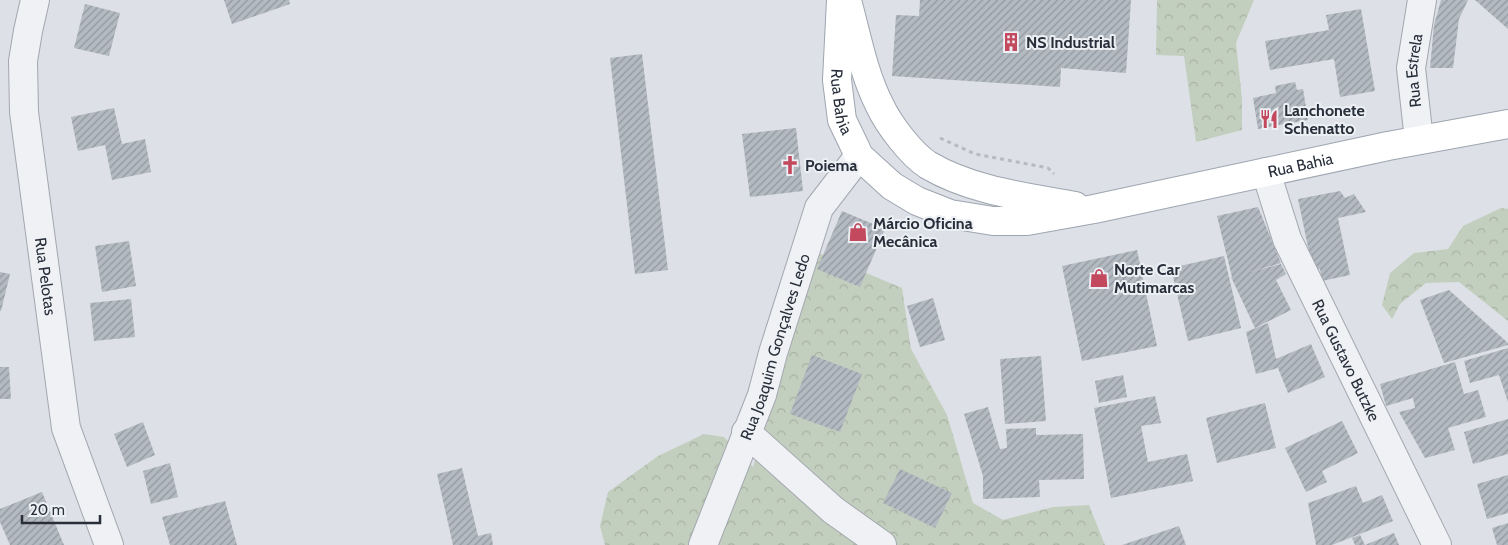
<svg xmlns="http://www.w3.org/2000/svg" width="1508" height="545" viewBox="0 0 1508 545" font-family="Cabin,sans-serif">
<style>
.forest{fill:url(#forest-crowns)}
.building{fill:url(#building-hatch)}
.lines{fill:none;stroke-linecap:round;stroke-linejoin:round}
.minor-casing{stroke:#a3a7af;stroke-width:30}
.major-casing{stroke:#9da5b0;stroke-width:30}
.path{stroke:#b7bbc0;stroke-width:3;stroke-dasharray:4 4;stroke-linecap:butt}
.minor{stroke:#eff1f4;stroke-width:28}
.major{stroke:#fff;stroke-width:28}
.labels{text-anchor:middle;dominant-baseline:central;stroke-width:4;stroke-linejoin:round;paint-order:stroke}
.poi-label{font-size:16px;font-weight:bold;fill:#282f3b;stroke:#eceff3;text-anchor:start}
.street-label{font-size:16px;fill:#282f3b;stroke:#eceff3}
</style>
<defs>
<pattern id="forest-crowns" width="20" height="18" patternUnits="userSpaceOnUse" patternTransform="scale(1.25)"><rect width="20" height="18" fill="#c3cfbe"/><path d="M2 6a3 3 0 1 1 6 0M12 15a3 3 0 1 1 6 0" fill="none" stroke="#a8b2a4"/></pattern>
<pattern id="building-hatch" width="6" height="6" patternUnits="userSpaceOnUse" patternTransform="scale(1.25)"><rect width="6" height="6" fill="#b4bac2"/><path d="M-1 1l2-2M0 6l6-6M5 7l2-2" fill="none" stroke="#92989f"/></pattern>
</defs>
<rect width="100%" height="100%" fill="#dde0e6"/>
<path class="forest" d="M1157 0H1254L1236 43 1242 99V130L1196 142 1184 56 1156 55Z
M1501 208 1508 209V321L1459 282 1426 283 1400 304 1392 319 1382 305 1390 273 1414 253 1448 249 1463 226Z
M816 252 902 288 911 349 947 415 973 503 1003 520 1053 507 1089 505 1105 545H605L600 526 608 492 658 456 704 434 724 437 753 467Z"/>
<path class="building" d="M224 0H289L290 4 232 24Z
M920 0H1131L1126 73 1061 68 1060 87 892 76 896 15 919 16Z
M1441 0H1468L1459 19 1453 68H1430L1434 25Z
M1475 0H1508V29Z
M85 4 120 13 109 56 74 48Z
M1361 9 1375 91 1340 97 1334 59 1270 70 1265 41 1329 30 1326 15Z
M642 54 668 270 635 274 610 58Z
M1295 82 1297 90 1303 89 1308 120 1258 129 1253 98 1276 93 1275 86Z
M114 108 122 144 145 139 151 172 112 180 105 145 78 151 71 117Z
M796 128 803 191 750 197 742 134Z
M1340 191 1345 198 1354 194 1366 212 1338 218 1350 275 1322 281 1320 269 1313 271 1298 199Z
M1258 207 1281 263 1250 272 1281 264 1286 274 1276 280 1291 310 1255 328 1231 277H1232L1217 216Z
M842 211 885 229 860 287 817 269Z
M129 241 136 286 102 292 95 246Z
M1137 250 1157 346 1082 361 1062 266Z
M1224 256 1241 328 1188 341 1171 268Z
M0 272 10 274 1 311H0Z
M1449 290 1508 343V345L1444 363 1420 300Z
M933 298 945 340 920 347 907 306Z
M131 299 135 337 94 341 90 303Z
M1268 323 1276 359 1311 344 1325 377 1288 393 1278 368 1256 374 1246 332Z
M1508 348V402L1499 375 1470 383 1464 361Z
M812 355 862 374 840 432 790 414Z
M1041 356 1046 421 1005 424 1000 359Z
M1455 362 1464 394 1478 390 1486 417 1448 428 1455 450 1425 458 1399 412 1415 408 1413 398 1386 406 1380 384Z
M0 367H9L11 399H0Z
M1123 375 1127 397 1099 403 1095 381Z
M1155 396 1161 423 1141 426 1148 462 1187 454 1193 481 1111 498 1094 408Z
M1265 403 1276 448 1217 463 1206 418Z
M988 407 1000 449 1007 448 1006 429 1036 428V435L1083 434 1084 479 1039 480 1040 497 983 499V476L964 414Z
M1508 419V454L1473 464 1464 432Z
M1342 421 1358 453 1322 471 1327 482 1306 492 1285 448Z
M143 422 155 455 127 467 114 434Z
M170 463 178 497 151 504 143 471Z
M462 468 478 536 491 533 493 545H453L437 474Z
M900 469 952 493 935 528 883 503Z
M1508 475V513L1487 519 1477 484Z
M1356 486 1363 503 1382 495 1393 521 1332 545H1316L1308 503Z
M42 492 64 545H10L0 522V509Z
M225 501 237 545H170L162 517Z
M1508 523V545H1497L1492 528Z
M1179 526 1186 545H1122Z
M1394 533 1399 545H1365Z
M1360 535 1365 545H1355L1352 538Z"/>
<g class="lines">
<g class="minor-casing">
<g id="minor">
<path id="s1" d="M35 0 28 31 23 61 24 112 66 428 109 545"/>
<path id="s2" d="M1419 140 1411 68 1422 0"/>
<path id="s3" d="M1266 172 1287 239 1437 545"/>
<path d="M746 432 833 510 882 545"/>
<path id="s4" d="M703 545 762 395 773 353 819 208 859 156"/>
</g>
</g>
<g class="major-casing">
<g id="major">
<path id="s5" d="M841 0 837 80 842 120 855 147 859 156 892 186 917 201 950 214 993 221H1027L1094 209 1388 146 1508 124"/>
<path d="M848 4C857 38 864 75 880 106 889 125 911 154 928 165 972 191 1026 197 1075 206"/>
</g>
</g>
<path class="path" d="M940 138 975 154 1048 168 1054 174"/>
<use href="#minor" class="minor"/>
<use href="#major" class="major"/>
</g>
<defs>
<g id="building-bare" transform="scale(1.5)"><path d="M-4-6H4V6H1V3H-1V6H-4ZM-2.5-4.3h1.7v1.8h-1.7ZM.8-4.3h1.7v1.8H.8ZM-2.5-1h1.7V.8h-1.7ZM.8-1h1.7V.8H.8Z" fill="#c3495f" stroke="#eceff3" stroke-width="2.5" paint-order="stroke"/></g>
<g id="restaurant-bare" transform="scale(1.5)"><path d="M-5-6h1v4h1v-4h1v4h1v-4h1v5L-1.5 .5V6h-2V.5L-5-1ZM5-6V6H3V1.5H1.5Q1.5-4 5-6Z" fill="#c3495f" stroke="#eceff3" stroke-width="2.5" paint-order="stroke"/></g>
<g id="church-bare" transform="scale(1.5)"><path d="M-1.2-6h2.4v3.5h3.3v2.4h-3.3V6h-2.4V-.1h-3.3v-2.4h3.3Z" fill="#c3495f" stroke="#eceff3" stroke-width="2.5" paint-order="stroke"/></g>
<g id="shop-bare" transform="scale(1.5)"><path d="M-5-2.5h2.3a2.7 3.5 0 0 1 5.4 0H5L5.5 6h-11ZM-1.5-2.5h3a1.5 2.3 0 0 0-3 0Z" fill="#c3495f" stroke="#eceff3" stroke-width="2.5" paint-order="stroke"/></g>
</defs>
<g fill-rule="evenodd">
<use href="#building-bare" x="1011" y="42"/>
<use href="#restaurant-bare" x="1269" y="119"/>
<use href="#church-bare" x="790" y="165"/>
<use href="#shop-bare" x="858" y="232"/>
<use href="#shop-bare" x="1099" y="278"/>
</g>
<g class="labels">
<g class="poi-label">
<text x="1026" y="42">NS Industrial</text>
<text x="1284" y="110">Lanchonete<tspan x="1284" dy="18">Schenatto</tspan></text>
<text x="805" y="165">Poiema</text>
<text x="873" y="223">Márcio Oficina<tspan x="873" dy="18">Mecânica</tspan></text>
<text x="1114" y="269">Norte Car<tspan x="1114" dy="18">Mutimarcas</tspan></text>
</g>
<g class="street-label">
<text stroke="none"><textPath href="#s2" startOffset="70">Rua Estrela</textPath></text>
<text stroke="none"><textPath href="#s5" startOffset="102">Rua Bahia</textPath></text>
<text stroke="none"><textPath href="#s5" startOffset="626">Rua Bahia</textPath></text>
<text stroke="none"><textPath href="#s1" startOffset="279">Rua Pelotas</textPath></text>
<text stroke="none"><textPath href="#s4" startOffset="211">Rua Joaquim Gonçalves Ledo</textPath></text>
<text stroke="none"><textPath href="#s3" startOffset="205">Rua Gustavo Butzke</textPath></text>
</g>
</g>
<path d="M22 515v8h78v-8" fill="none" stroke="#282f3b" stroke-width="2.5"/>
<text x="30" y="515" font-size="15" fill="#282f3b" stroke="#eceff3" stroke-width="4" paint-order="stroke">20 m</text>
</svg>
